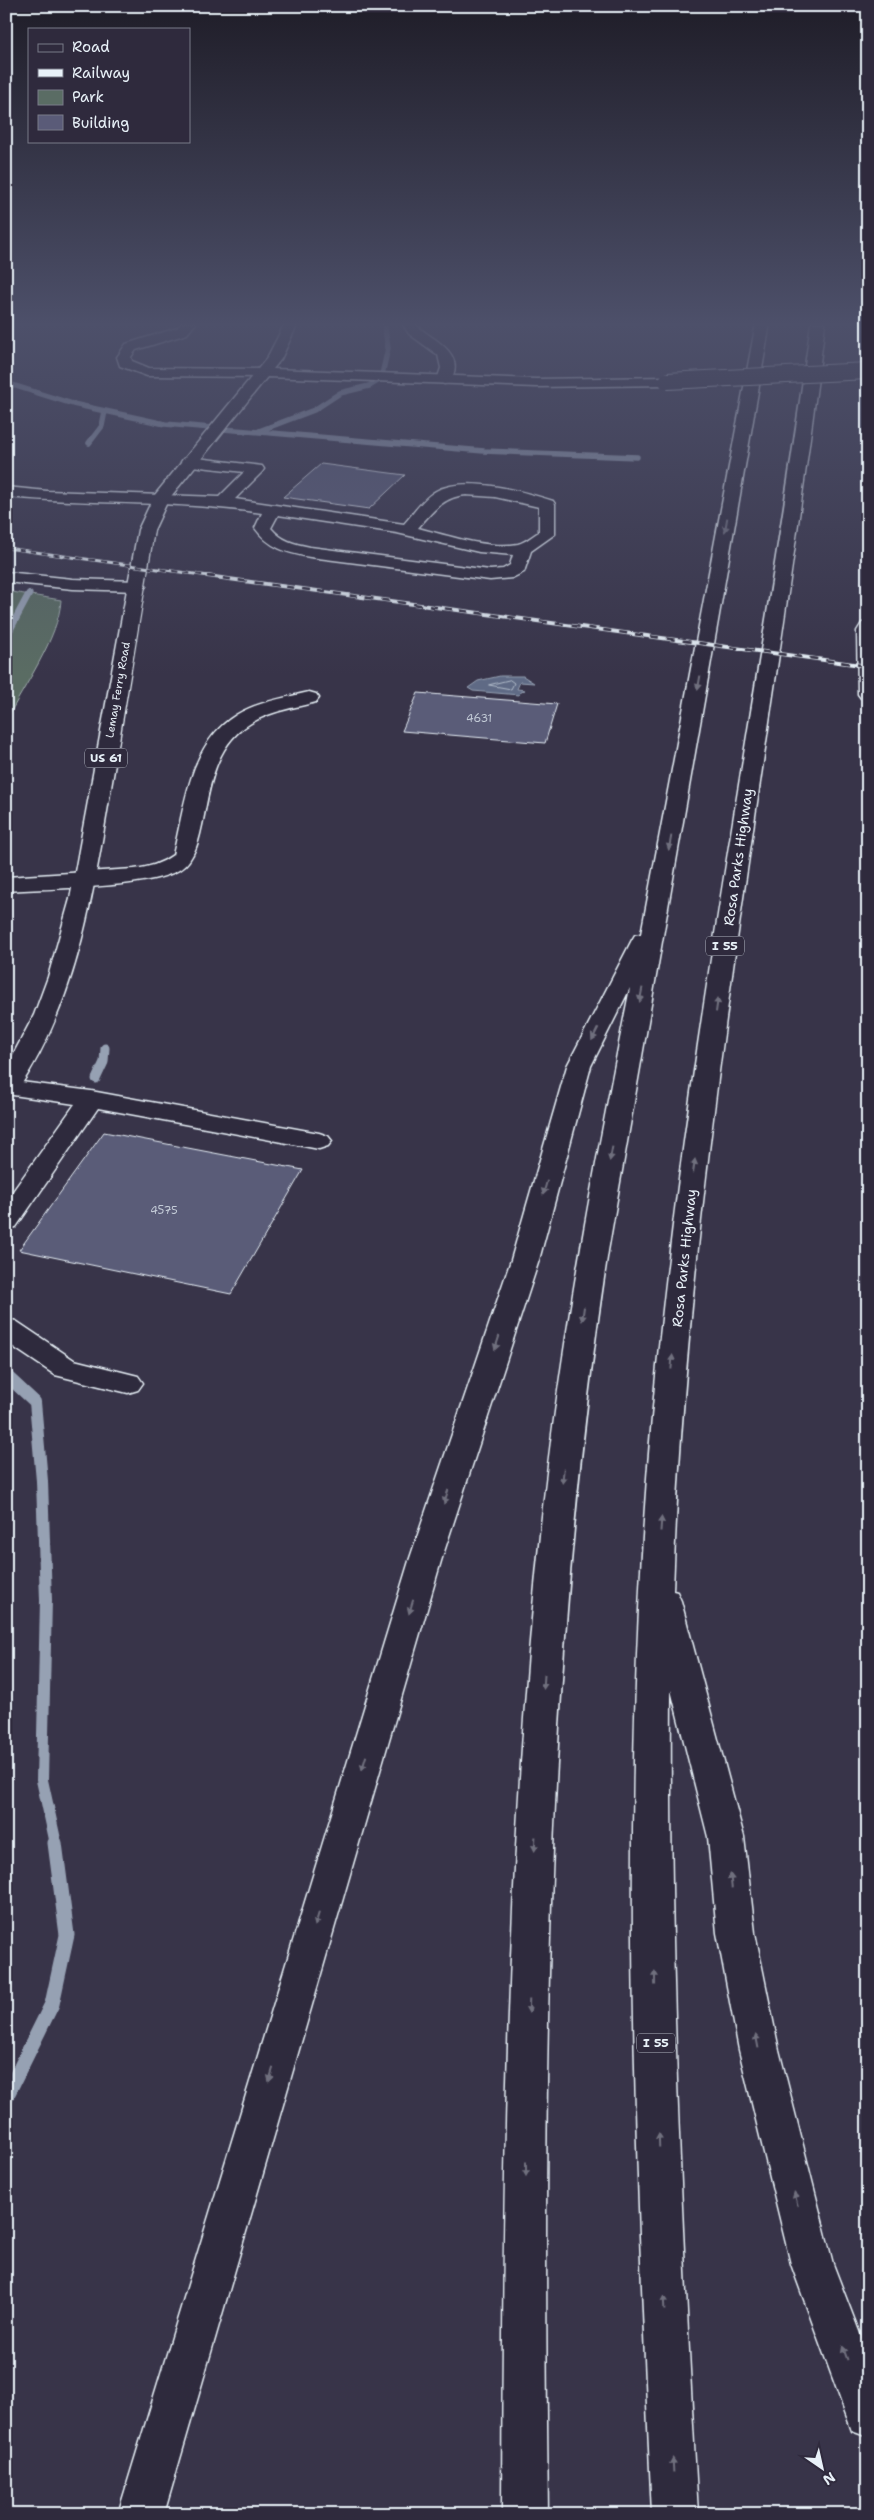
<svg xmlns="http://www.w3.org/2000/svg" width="874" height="2520" viewBox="0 0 874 2520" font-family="'Shantell Sans',sans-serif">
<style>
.green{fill:#5a6c64;stroke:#a1aeae}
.water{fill:#5f6b85;stroke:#96a1b3}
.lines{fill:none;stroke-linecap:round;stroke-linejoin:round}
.shore{stroke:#b1bbca;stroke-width:1}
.stream-far4{stroke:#96a1b3;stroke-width:5.5}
.stream-far3{stroke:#96a1b3;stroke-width:7}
.stream-far2{stroke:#96a1b3;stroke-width:9}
.stream-far1{stroke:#96a1b3;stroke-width:12}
.stream{stroke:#96a1b3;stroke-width:15}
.building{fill:#5a5b78;stroke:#e8f1f8}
.minor-casing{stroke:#e8f1f8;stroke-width:3}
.major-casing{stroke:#e8f1f8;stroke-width:3}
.highway-casing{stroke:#e8f1f8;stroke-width:3}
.minor{fill:#2f2a3d;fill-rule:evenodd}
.major{fill:#2f2a3d;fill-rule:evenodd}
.highway{fill:#2f2a3d;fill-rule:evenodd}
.rail-far1-casing{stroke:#e8f1f8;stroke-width:3}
.rail-casing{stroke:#e8f1f8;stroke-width:4}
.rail-far1{stroke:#2f2a3d;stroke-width:2;stroke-dasharray:6;stroke-linecap:butt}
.rail{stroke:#2f2a3d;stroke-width:2.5;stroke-dasharray:8;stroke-linecap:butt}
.major-bridge-casing{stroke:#e8f1f8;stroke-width:18;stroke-linecap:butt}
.major-bridge{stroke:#2f2a3d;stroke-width:16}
.oneway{fill:#70707e}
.labels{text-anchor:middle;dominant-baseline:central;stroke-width:4;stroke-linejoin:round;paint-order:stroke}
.far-street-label{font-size:11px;fill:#e8f1f8;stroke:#2f2a3d}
.number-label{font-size:11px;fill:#c4ccd8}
.shield{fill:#2f2a3d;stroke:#b0b5c0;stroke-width:1}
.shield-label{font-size:12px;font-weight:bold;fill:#e8f1f8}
.street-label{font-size:14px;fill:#e8f1f8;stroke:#2f2a3d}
</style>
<rect width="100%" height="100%" fill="#383449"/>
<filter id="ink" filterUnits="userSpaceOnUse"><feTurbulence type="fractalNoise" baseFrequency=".02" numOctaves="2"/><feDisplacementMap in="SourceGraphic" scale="10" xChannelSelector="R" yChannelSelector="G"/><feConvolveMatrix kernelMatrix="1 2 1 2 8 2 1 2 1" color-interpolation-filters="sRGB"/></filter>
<g filter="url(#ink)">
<path class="green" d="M6 591 61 600C59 638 23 687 6 721Z"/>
<path class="water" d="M500 676H523L534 683 520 682 517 689 525 690 520 692 519 695 473 691 468 688 478 681Z"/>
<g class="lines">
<path class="shore" d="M510 680 514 683 511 689 489 685Z"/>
<path class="stream-far4" d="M6 383 73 404 165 424 484 451 637 457
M259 431 314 410 340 393 369 386 381 379 388 348 384 323
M89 443 102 426 105 411"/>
<path class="stream-far3" d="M6 637 29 594"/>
<path class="stream-far2" d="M96 1079 104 1062 105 1048"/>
<path class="stream-far1" d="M6 1375 35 1402 42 1481 46 1600 42 1780 56 1844"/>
<path class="stream" d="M6 2097 52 2004 67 1935 55 1843"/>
</g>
<path class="building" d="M321 464 405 475 369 509 283 497Z
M418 693 557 704 545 743 402 731Z
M104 1132 303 1170 231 1294 19 1250Z"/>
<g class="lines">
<g class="minor-casing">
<path id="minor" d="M182 323H196L187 334 136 350 131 357 132 361 149 368 263 369 270 373 263 377 147 376 120 366 117 357 126 344 177 328Z
M402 323C418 323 417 327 429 335 447 347 464 361 449 383L444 384 437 380 441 368 438 355 409 334Z
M189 457 262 466 264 469 262 472 235 499 404 524C413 514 423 498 436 491 466 475 522 491 553 501L555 504V534L531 551 524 572 512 578 490 580 310 557C287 553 269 548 255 528L262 513C178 500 91 505 6 497V487L47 491 219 497 244 472 183 465 181 462 183 459ZM466 495 495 497 539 507V532C532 536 526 542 518 544 490 550 446 535 418 528 433 511 443 497 466 495ZM278 515 397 533 479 552 513 555 510 565 503 569 490 570 310 547C294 544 282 541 271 528Z
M6 572 73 579 137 581 143 582 146 586 143 590 137 591 73 589 6 582Z
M868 622V700L861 698 858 694 857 631 862 623Z
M309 692 316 694 319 698 316 702C294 708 270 711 251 723 192 757 216 849 179 870 146 889 48 888 6 891V877L134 869C149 867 161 864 173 855 185 806 189 744 236 715 257 702 285 698 309 692Z
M6 1080 91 1091 319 1133 328 1136 332 1141 328 1146 319 1149 98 1108 16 1227 6 1229V1201L75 1104 6 1094Z
M6 1319 16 1321 74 1360 138 1376 143 1383 138 1390 128 1393 55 1375 6 1342Z"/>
</g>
<g class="major-casing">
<path id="major" d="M285 323H298L281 359 273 369 536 379 667 377 674 381 667 385 536 387 267 377 168 500 154 530C141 612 127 694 113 776 94 886 80 1000 15 1094L6 1096V1068L34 1015 48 977 70 899 138 530 154 496 267 358Z"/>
</g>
<g class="highway-casing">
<path id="highway" d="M756 323H770L608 1251C543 1672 543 2090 548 2514H502C503 2187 506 1861 540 1535 559 1351 594 1169 630 988L591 1066 539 1260 441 1561 164 2514H118L409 1561 511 1260 567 1066 632 940 635 935 641 934Z
M811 323H825C773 745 687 1165 673 1591L677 1592 681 1601 744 1837 755 1933 779 2050 833 2264 868 2355V2437L852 2431 791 2264 739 2050 717 1933 708 1837 671 1690C669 1965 682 2239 698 2514H652C635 2150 619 1782 652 1418 685 1051 761 688 811 323Z"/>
</g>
<use href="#minor" class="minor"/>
<use href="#major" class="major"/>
<use href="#highway" class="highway"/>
<g class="rail-far1-casing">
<path id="rail-far1" d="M6 548 216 577"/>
</g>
<g class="rail-casing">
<path id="rail" d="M207 576 868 666"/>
</g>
<use href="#rail-far1" class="rail-far1"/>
<use href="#rail" class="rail"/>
<g class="major-bridge-casing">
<path id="major-bridge" d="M667 381 868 371"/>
</g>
<use href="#major-bridge" class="major-bridge"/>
</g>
<defs><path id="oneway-solid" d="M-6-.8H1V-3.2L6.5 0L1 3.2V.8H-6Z" transform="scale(1.25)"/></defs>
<g class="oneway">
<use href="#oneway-solid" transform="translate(726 525) rotate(100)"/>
<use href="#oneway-solid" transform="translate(699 683) rotate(100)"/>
<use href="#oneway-solid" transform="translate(670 843) rotate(101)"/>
<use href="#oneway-solid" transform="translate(641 995) rotate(101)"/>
<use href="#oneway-solid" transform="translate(717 1005) rotate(-82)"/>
<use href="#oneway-solid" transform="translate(595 1034) rotate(117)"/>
<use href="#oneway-solid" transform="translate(611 1154) rotate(101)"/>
<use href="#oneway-solid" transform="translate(694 1166) rotate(-82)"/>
<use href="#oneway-solid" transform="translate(545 1188) rotate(106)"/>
<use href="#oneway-solid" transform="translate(583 1314) rotate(98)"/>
<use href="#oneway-solid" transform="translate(497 1343) rotate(108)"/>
<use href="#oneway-solid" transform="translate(672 1362) rotate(-85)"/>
<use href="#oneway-solid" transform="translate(563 1476) rotate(96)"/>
<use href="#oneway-solid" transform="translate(446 1497) rotate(108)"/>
<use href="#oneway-solid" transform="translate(661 1524) rotate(-86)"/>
<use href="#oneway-solid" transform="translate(411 1607) rotate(107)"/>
<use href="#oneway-solid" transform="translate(544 1682) rotate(94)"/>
<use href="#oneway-solid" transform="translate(364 1763) rotate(107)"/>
<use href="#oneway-solid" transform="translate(535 1844) rotate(93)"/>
<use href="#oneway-solid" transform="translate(731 1881) rotate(-96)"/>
<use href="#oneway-solid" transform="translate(317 1919) rotate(107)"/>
<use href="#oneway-solid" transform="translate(655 1978) rotate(-91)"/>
<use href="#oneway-solid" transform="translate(529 2006) rotate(92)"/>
<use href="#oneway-solid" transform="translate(757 2041) rotate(-101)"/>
<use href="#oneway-solid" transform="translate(271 2075) rotate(107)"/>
<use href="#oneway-solid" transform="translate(659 2140) rotate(-92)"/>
<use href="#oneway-solid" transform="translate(526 2169) rotate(90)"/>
<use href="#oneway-solid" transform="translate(796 2199) rotate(-104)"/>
<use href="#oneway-solid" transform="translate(664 2303) rotate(-93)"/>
<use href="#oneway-solid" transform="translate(845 2353) rotate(-110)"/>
<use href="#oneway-solid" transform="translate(673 2465) rotate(-93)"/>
</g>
</g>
<linearGradient id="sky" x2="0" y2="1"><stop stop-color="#1f1d28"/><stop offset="0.48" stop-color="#4d506a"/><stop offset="1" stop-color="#4d506a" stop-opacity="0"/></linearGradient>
<rect width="874" height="675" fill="url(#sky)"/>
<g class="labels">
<g class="far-street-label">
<text transform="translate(118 690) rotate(-80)">Lemay Ferry Road</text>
</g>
<g class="number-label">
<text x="479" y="718">4631</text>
<text x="164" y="1210">4575</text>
</g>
<g class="shield">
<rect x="85" y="748.5" width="42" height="19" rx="4"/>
<rect x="706" y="936.5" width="38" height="19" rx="4"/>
<rect x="637" y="2033.5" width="38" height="19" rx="4"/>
</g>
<g class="shield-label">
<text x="106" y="758">US 61</text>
<text x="725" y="946">I 55</text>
<text x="656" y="2043">I 55</text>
</g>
<g class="street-label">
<text transform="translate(738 857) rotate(-82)">Rosa Parks Highway</text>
<text transform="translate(684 1258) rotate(-84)">Rosa Parks Highway</text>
</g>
</g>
<rect width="874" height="2520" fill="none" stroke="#2f2a3d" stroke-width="25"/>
<rect x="12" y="12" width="849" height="2495" fill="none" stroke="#e8f1f8" stroke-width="2" filter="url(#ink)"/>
<rect x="28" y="28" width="162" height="115" fill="#2f2a3d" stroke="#797a88"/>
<rect x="38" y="44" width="25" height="8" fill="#2f2a3d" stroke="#797a88"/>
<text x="72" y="52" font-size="15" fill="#e8f1f8">Road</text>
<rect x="38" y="69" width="25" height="8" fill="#e8f1f8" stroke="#797a88"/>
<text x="72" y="78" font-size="15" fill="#e8f1f8">Railway</text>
<rect x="38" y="90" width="25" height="15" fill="#5a6c64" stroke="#797a88"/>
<text x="72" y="102" font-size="15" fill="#e8f1f8">Park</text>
<rect x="38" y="115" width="25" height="15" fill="#5a5b78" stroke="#797a88"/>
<text x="72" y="128" font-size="15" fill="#e8f1f8">Building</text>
<g transform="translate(822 2468) rotate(146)" stroke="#2f2a3d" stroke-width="4" paint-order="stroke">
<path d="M0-4L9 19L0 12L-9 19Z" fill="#e8f1f8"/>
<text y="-8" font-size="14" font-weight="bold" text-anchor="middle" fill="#e8f1f8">N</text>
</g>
</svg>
